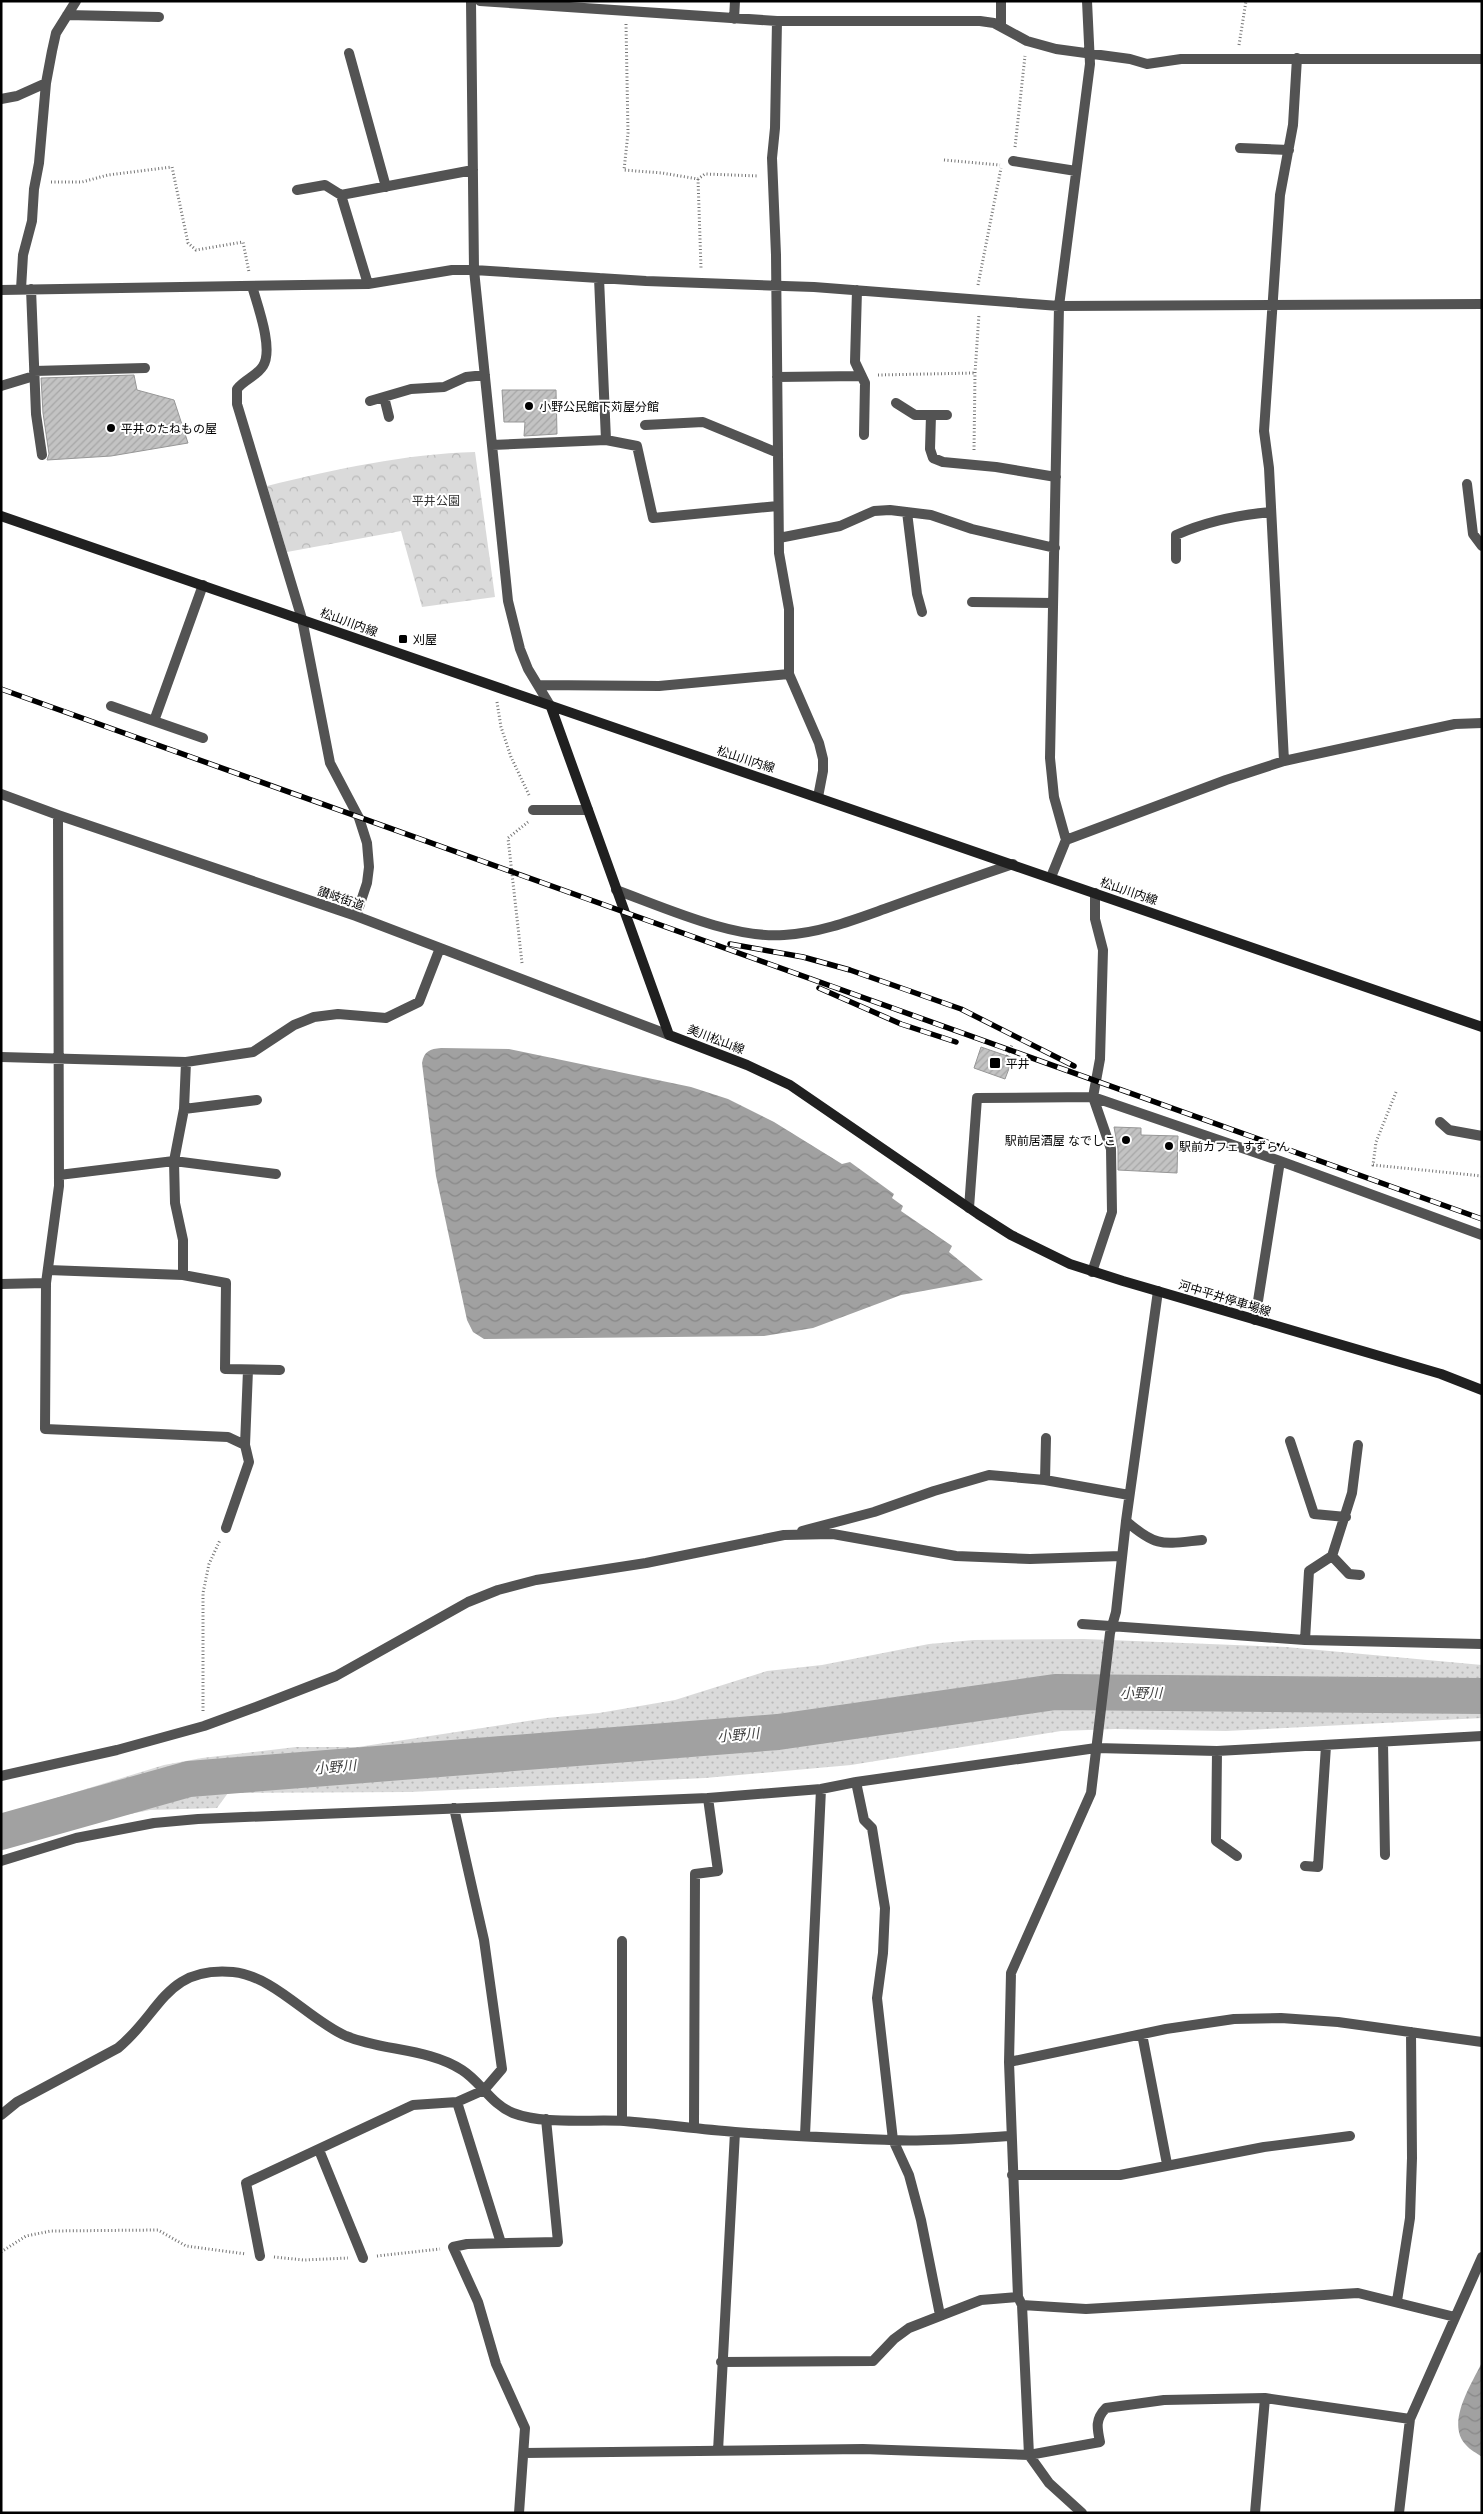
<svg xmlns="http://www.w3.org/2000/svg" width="1483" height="2514" viewBox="0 0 1483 2514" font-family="Montserrat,'Noto Sans JP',sans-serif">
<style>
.grass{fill:url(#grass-dots)}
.park{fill:url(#park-crowns)}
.water{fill:url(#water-waves)}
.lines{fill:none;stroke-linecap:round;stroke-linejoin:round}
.river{stroke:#a1a1a1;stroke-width:36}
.building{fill:url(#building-hatch);stroke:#979797}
.path{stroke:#757575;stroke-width:3;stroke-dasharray:1 2.5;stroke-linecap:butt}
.street{stroke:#535353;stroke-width:10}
.secondary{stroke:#202020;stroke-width:10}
.rail-casing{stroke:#000;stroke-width:5.5}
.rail{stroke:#fff;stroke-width:4;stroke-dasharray:11;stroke-linecap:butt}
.poi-dot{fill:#000;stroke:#fff;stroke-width:2}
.labels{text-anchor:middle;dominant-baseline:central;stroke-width:4;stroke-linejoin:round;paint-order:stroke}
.poi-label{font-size:12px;fill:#000;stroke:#fff;text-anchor:start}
.park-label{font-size:12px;fill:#313131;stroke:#fff}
.street-label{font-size:12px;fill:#000;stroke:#fff}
.water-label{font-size:14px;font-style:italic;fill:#424242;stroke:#fff}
</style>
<defs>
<pattern id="grass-dots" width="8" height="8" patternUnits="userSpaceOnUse" patternTransform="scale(1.25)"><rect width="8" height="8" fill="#dadada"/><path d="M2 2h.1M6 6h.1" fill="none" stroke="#b9b9b9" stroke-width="1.8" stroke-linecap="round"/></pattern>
<pattern id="park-crowns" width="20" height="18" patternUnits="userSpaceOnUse" patternTransform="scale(1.25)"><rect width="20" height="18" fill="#dadada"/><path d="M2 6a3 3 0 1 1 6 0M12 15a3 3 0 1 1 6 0" fill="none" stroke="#b9b9b9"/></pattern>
<pattern id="water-waves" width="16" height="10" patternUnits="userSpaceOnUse" patternTransform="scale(1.25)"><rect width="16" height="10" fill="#a1a1a1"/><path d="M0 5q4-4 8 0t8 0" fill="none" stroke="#898989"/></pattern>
<pattern id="building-hatch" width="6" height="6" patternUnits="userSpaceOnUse" patternTransform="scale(1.25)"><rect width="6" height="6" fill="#c3c3c3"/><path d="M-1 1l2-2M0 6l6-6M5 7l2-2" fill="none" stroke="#a6a6a6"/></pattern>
</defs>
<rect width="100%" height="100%" fill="#fff"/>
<path class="grass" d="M1084 1639 1286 1647 1482 1665V1718L1226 1731 1115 1729 1061 1731 851 1765 705 1778 410 1792 228 1793 217 1808 150 1810 90 1822 1 1850V1815L164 1765 202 1758 296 1747H358L547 1718 599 1713 675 1700 767 1671 822 1665 929 1644 974 1640Z"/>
<path class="park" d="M475 452 495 597 422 607 401 531 287 552 267 486C336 469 405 454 475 452Z"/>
<path class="water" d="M441 1048 509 1049 691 1087 728 1099 774 1122 842 1164 850 1162 894 1194 892 1198 903 1206 901 1211 952 1246 949 1252 983 1280 901 1295 813 1328 764 1336 484 1339 473 1332 467 1320 436 1176 422 1063C424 1051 430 1049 441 1048Z
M1482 2362V2457C1477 2453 1470 2450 1466 2445 1445 2423 1472 2384 1482 2362Z"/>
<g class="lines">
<path class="river" d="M1 1832 189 1779 778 1732 1055 1692 1482 1696"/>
</g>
<path class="building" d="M134 375 137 390 174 400 188 443 111 456 47 460 49 454 43 413 41 378Z
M502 390H556L557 434 524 436 525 422H504Z
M981 1047 1013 1058 1005 1079 974 1068Z
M1114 1127 1141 1128V1135L1178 1136 1177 1173 1118 1170V1149Z"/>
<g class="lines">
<path class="path" d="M626 24 628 133 624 170 662 173 698 179 705 174 759 176
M1239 45 1246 1
M1015 147 1025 56
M944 160 1000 165
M698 179 701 268
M51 182H82L108 175 172 167 188 243 196 250 243 242 249 272
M978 285 1001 168
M878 375 975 373
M974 450 975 373 979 314
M497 702 501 727 511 757 530 797
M522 963 508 838 528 822
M1007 1056 1012 1045
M1396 1092 1376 1142 1373 1165 1482 1176
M203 1711V1593L209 1564 220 1540
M1 2252 26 2236 51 2231 158 2230 186 2246 246 2254
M377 2256 440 2249
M274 2257 304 2260 348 2258"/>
<path class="street" d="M471 1 474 270 508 601 520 649 528 669 551 707
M480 1 777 21H980L994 23 1027 41 1056 49 1130 59 1147 64 1181 59H1482
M1001 1V26
M67 15 159 17
M734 19 735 1
M777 21 775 128 772 158 776 255 779 553 789 609V674L819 743 823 759V771L818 797
M349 53 386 187
M1 99 17 96 46 83
M1240 148 1289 150
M1013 161 1076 171
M297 190 325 185 341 195 368 284
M341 195 473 170
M599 278 606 440 637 446 653 518 778 506
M252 286C257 304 274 349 263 366 257 376 245 379 237 389V404L302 619 330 763 359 818 367 843 369 867 367 883 356 916
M21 289 23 255 32 221 34 189 39 163 46 83 52 51 56 33 76 1
M31 289 36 414 42 455
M1 290 368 284 452 270H474L646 281 814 287 1059 306 1482 304
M857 290 855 362 865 383 864 435
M34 371 145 368
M777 377 861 376
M1 386 34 376
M384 397 389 417
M370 401 411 389 444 387 466 377 485 375
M896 403 915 415H947
M931 415 930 449 933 458 943 462 996 467 1056 477
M645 425 703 422 778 453
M492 445 606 440
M1467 484 1473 534 1482 546
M907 512 917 594 922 612
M779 538 840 526 874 511 890 510 931 515 972 529 1055 548
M1176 559V535C1207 521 1237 515 1271 512
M203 585 154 721 203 738
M972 602 1053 603
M538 685 659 686 789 674
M111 706 154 721
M1284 761 1269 468 1264 431 1280 195 1293 125 1297 58
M1 794 58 815 356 916 669 1035
M533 810H588
M58 815 59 1186 46 1283 45 1429 228 1437 245 1445 249 1462 226 1528
M1066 840 1226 780 1284 761 1455 724 1482 723
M1051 877 1066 840 1054 797 1050 758 1059 306 1090 64 1087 1
M616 890C663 907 733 939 784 935 821 933 856 919 890 907 931 892 972 878 1013 864
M1 1057 186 1062 253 1052 294 1025 314 1017 338 1014 386 1018 419 1002 440 948
M184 1109 257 1100
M1440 1122 1449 1130 1482 1136
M59 1175 174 1161 276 1174
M969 1208 977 1098 1093 1097 1280 1161 1482 1235
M48 1270 183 1275 226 1283 225 1369 280 1370
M1092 1272 1112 1212 1111 1149 1093 1097 1100 1059 1103 950 1095 919V893
M183 1275V1240L175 1203 174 1161 184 1109 186 1062
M1 1284 46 1283
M1255 1320 1280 1161
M1290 1441 1314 1514 1346 1517
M245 1445 248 1370
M1045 1480 1046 1438
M1126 1521C1157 1548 1163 1544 1202 1540
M802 1531 874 1512 934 1491 989 1475 1045 1480 1129 1495
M1332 1556 1349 1574 1360 1575
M1082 1624 1305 1640 1482 1644
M1305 1640 1309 1571 1332 1556 1352 1493 1358 1445
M1383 1742 1385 1855
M1217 1751 1216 1841 1237 1856
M1 1776 117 1750 204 1726 256 1707 336 1676 468 1602 498 1590 536 1580 646 1563 784 1535 833 1534 956 1556 1030 1559 1121 1556
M856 1782 864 1820 872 1828 885 1908 883 1953 877 1998 893 2140 909 2175 921 2220 940 2315
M1 1861 76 1838 154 1823 198 1819 708 1798 821 1789 856 1782 1096 1748 1217 1751 1482 1736
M1305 1866 1318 1867 1326 1746
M1142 2034 1167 2164
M1009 2062 1166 2029 1234 2019 1281 2018 1338 2022 1482 2042
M457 2102 501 2243
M1 2115 17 2102 118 2048C161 2013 165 1966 233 1972 274 1976 309 2020 346 2036 383 2051 428 2048 462 2070 481 2082 491 2104 513 2113 544 2125 591 2119 624 2121 661 2124 698 2129 735 2132 786 2136 839 2138 890 2140 930 2142 971 2138 1011 2136
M622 2121V1941
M694 2127 695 1874 718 1871 708 1798
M805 2135 821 1789
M319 2150 363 2258
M1012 2175H1120L1264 2147 1350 2136
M260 2256 246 2183 413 2105 457 2102 484 2090 502 2069 484 1940 454 1808
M1397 2301 1410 2218 1412 2158 1411 2032
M1022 2305 1086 2309 1358 2293 1455 2317
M721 2362 873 2361 894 2339 909 2328 981 2300 1018 2297
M718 2451 735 2132
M524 2453 863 2449 1029 2455 1100 2442C1097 2428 1095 2419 1106 2408L1164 2400 1265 2398 1410 2419
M519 2513 525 2428 496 2364 478 2302 453 2247 467 2244 558 2242 546 2119
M1082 2513 1049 2483 1029 2455 1022 2305 1018 2297 1009 2062 1011 1973 1091 1793 1110 1633 1116 1612 1126 1521 1158 1291
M1255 2513 1265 2398
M1399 2513 1410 2419 1482 2257"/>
<path class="secondary" d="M1 516 1482 1027
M551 707 669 1035 747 1065 790 1085 978 1214 1011 1235 1070 1264 1123 1281 1441 1374 1482 1390"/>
<g class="rail-casing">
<path id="rail" d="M1 689 1482 1219
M730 944 803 957 850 970 961 1009 1074 1066
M819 988 901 1024 956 1042"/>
</g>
<use href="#rail" class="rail"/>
</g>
<g class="poi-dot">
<circle cx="529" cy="406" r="5"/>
<circle cx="111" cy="428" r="5"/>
<rect x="398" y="634" width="10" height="10" rx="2.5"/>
<rect x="989" y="1057" width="12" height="12" rx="2.5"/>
<circle cx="1126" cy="1140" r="5"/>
<circle cx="1169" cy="1146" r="5"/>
</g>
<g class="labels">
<g class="poi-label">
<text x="539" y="406">小野公民館下苅屋分館</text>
<text x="121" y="428">平井のたねもの屋</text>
<text x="413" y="639">刈屋</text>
<text x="1006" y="1063">平井</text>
<text x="1116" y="1140" text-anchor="end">駅前居酒屋 なでしこ</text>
<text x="1179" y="1146">駅前カフェ すずらん</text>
</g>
<g class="park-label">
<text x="436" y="500">平井公園</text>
</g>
<g class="street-label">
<text transform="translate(349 622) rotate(20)">松山川内線</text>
<text transform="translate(746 759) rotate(18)">松山川内線</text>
<text transform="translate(1129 891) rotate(19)">松山川内線</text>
<text transform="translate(341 898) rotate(19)">讃岐街道</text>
<text transform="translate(716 1039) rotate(21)">美川松山線</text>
<text transform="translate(1225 1298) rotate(17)">河中平井停車場線</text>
</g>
<g class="water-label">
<text x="1141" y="1693">小野川</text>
<text transform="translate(738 1735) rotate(-5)">小野川</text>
<text transform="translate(335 1767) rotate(-5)">小野川</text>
</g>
</g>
<rect width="1483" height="2514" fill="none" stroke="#000000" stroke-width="5"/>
</svg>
